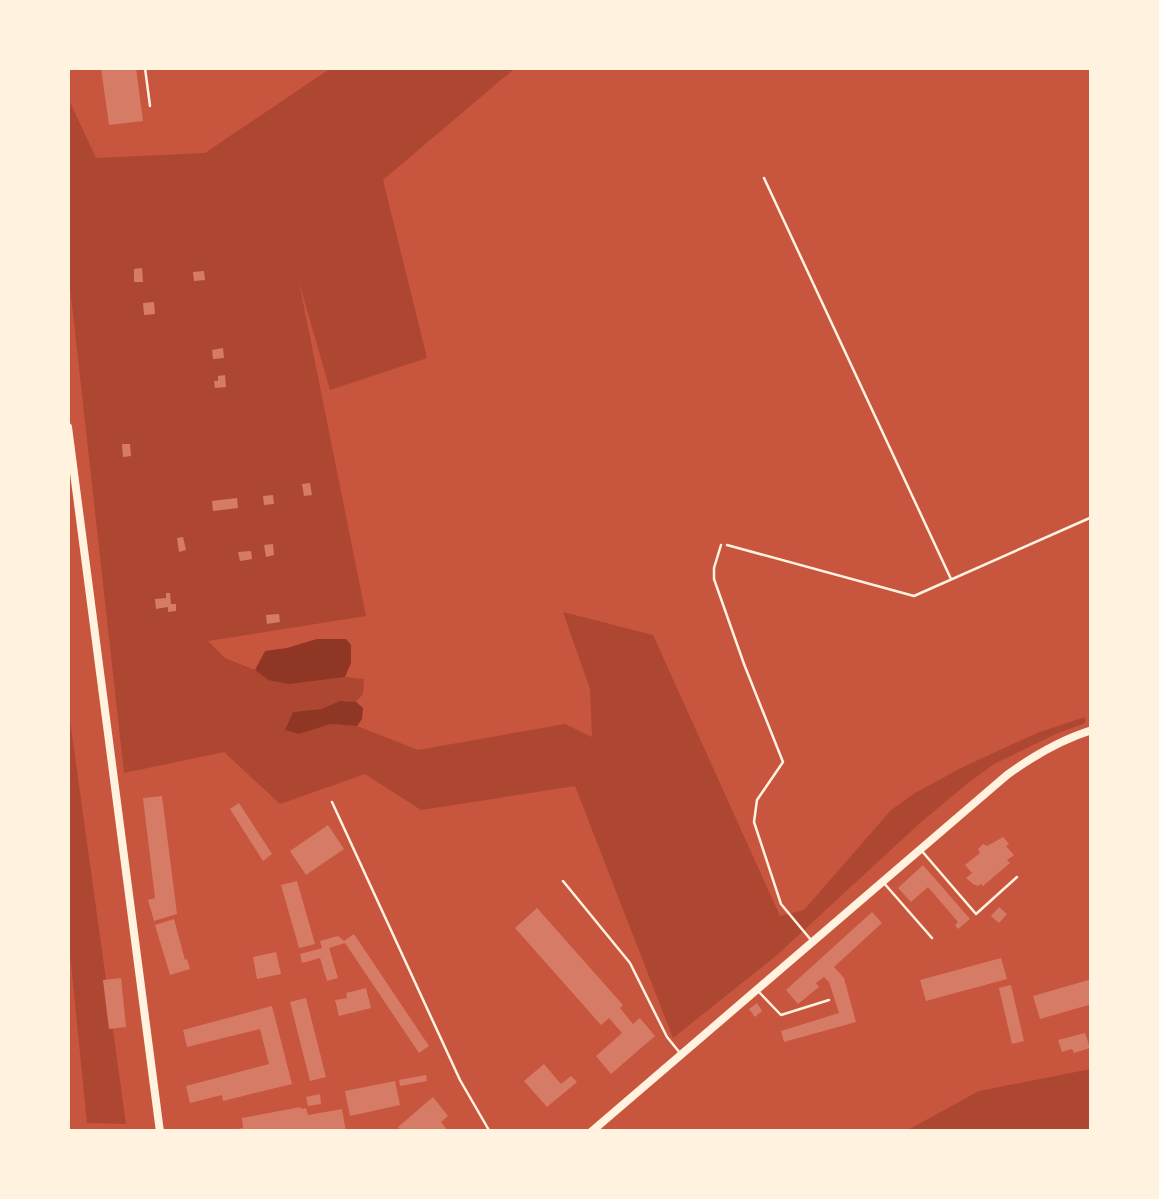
<svg xmlns="http://www.w3.org/2000/svg" width="1159" height="1199" viewBox="0 0 1159 1199" font-family="'Fira Sans',sans-serif">
<style>
.green{fill:#ae4732}
.water{fill:#8f3625}
.building{fill:#d67c66}
.lines{fill:none;stroke-linecap:round;stroke-linejoin:round}
.path{stroke:#fff3e0;stroke-width:2.5}
.service{stroke:#fff3e0;stroke-width:2.5}
.tertiary{stroke:#fff3e0;stroke-width:8}
</style>
<rect width="100%" height="100%" fill="#c8553d"/>
<path class="green" d="M331 68H515L383 180 427 358 330 390 299 282 366 616 208 641 225 658 255 670 268 680 307 681 345 677 364 679 363 694 356 702 340 701 321 709 293 712 286 730 299 734 331 724 357 726 418 750 565 724 592 737 590 689 563 612 653 635 780 916 804 910 891 810 915 793 963 767 1037 733 1085 717V723L1056 734 994 764 968 783 920 823 777 955 673 1038 575 786 421 810 365 774 280 804 224 752 124 773 68 269V98L96 158 205 153Z
M68 706 126 1124 87 1123 68 934Z
M1091 1069V1131H906L979 1091Z"/>
<path class="water" d="M317 639H346L351 645V663L345 677 289 684 268 680 255 670 265 651 287 648Z
M340 701 356 702 363 708 362 719 357 726 331 724 299 734 285 730 293 712 321 709Z"/>
<path class="building" d="M101 68H136L143 121 109 125Z
M142 268 143 282H134V269Z
M204 271 205 280 194 281 193 272Z
M154 302 155 314 144 315 143 303Z
M223 348 224 358 213 359 212 350Z
M225 375 226 387 215 388 214 381H218V376Z
M122 444H130L131 456 123 457Z
M310 483 312 495 304 496 302 484Z
M273 495 274 504 264 505 263 496Z
M237 498 238 508 213 511 212 501Z
M183 537 186 550 179 552 177 538Z
M273 544 274 555 266 557 264 545Z
M251 551 252 559 240 561 238 552Z
M166 593H170L171 604H176V611L168 612V607L156 609 155 599 166 598Z
M279 614 280 622 267 624 266 615Z
M162 796 177 914 154 921 148 900 155 898 143 798Z
M239 803 272 854 263 861 230 809Z
M328 825 344 849 306 875 290 851Z
M1003 837 1009 844 1006 846 1014 855 1007 860 1010 863 983 886 981 884 978 886 973 884 966 878 972 873 965 865 980 853 978 849 983 844 987 846Z
M923 865 970 919 958 929 955 925 958 922 928 887 911 902 898 888Z
M297 881 315 944 299 948 281 885Z
M999 907 1007 914 999 923 991 916Z
M537 908 623 1005 620 1008 633 1024 640 1018 655 1036 611 1074 596 1056 622 1033 609 1018 601 1025 515 928Z
M872 912 882 923 834 967 844 978 856 1022 784 1042 781 1031 839 1013 829 982 824 977 816 983 819 987 798 1004 786 990Z
M174 919 185 960 187 959 190 969 170 975 155 925Z
M354 934 429 1046 419 1053 345 943 329 948 338 978 327 981 320 958 302 963 300 954 322 948 320 941 338 936 344 941Z
M276 952 281 974 257 979 253 957Z
M1001 958 1007 979 926 1001 920 980Z
M121 978 126 1027 109 1029 103 980Z
M1092 979V1004L1040 1019 1033 996Z
M1011 985 1024 1041 1012 1044 999 988Z
M366 988 371 1008 339 1016 335 1000 347 998 346 993Z
M306 998 326 1077 310 1081 290 1002Z
M757 1003 762 1011 755 1017 749 1009Z
M272 1006 292 1084 223 1101 222 1095 190 1103 186 1086 269 1064 260 1029 187 1047 183 1030Z
M1085 1033 1090 1048 1074 1053 1072 1049 1062 1052 1058 1040Z
M544 1064 561 1084 571 1076 577 1082 547 1107 524 1081Z
M426 1075 427 1081 400 1086 399 1080Z
M395 1081 400 1105 350 1116 345 1091Z
M320 1094 321 1104 308 1106 306 1097Z
M433 1097 448 1116 441 1122 449 1132H402L398 1127Z
M301 1107V1109L306 1108 308 1115 342 1109 346 1132H233L232 1130 243 1128 242 1118Z"/>
<g class="lines">
<path class="path" d="M764 178 951 579
M727 545 914 596 1092 517"/>
<path class="service" d="M145 68 150 106
M721 545 714 568V579L744 664 783 762 757 800 754 822 781 904 811 940
M332 802 460 1080 490 1132
M921 850 976 914 1017 877
M563 881 630 963 667 1037 680 1053
M883 882 932 938
M757 990 781 1015 829 1000"/>
<path class="tertiary" d="M68 427 160 1132
M591 1132 1007 775C1033 756 1060 740 1092 730"/>
</g>
<rect width="1159" height="1199" fill="none" stroke="#fff3e0" stroke-width="140"/>
</svg>
